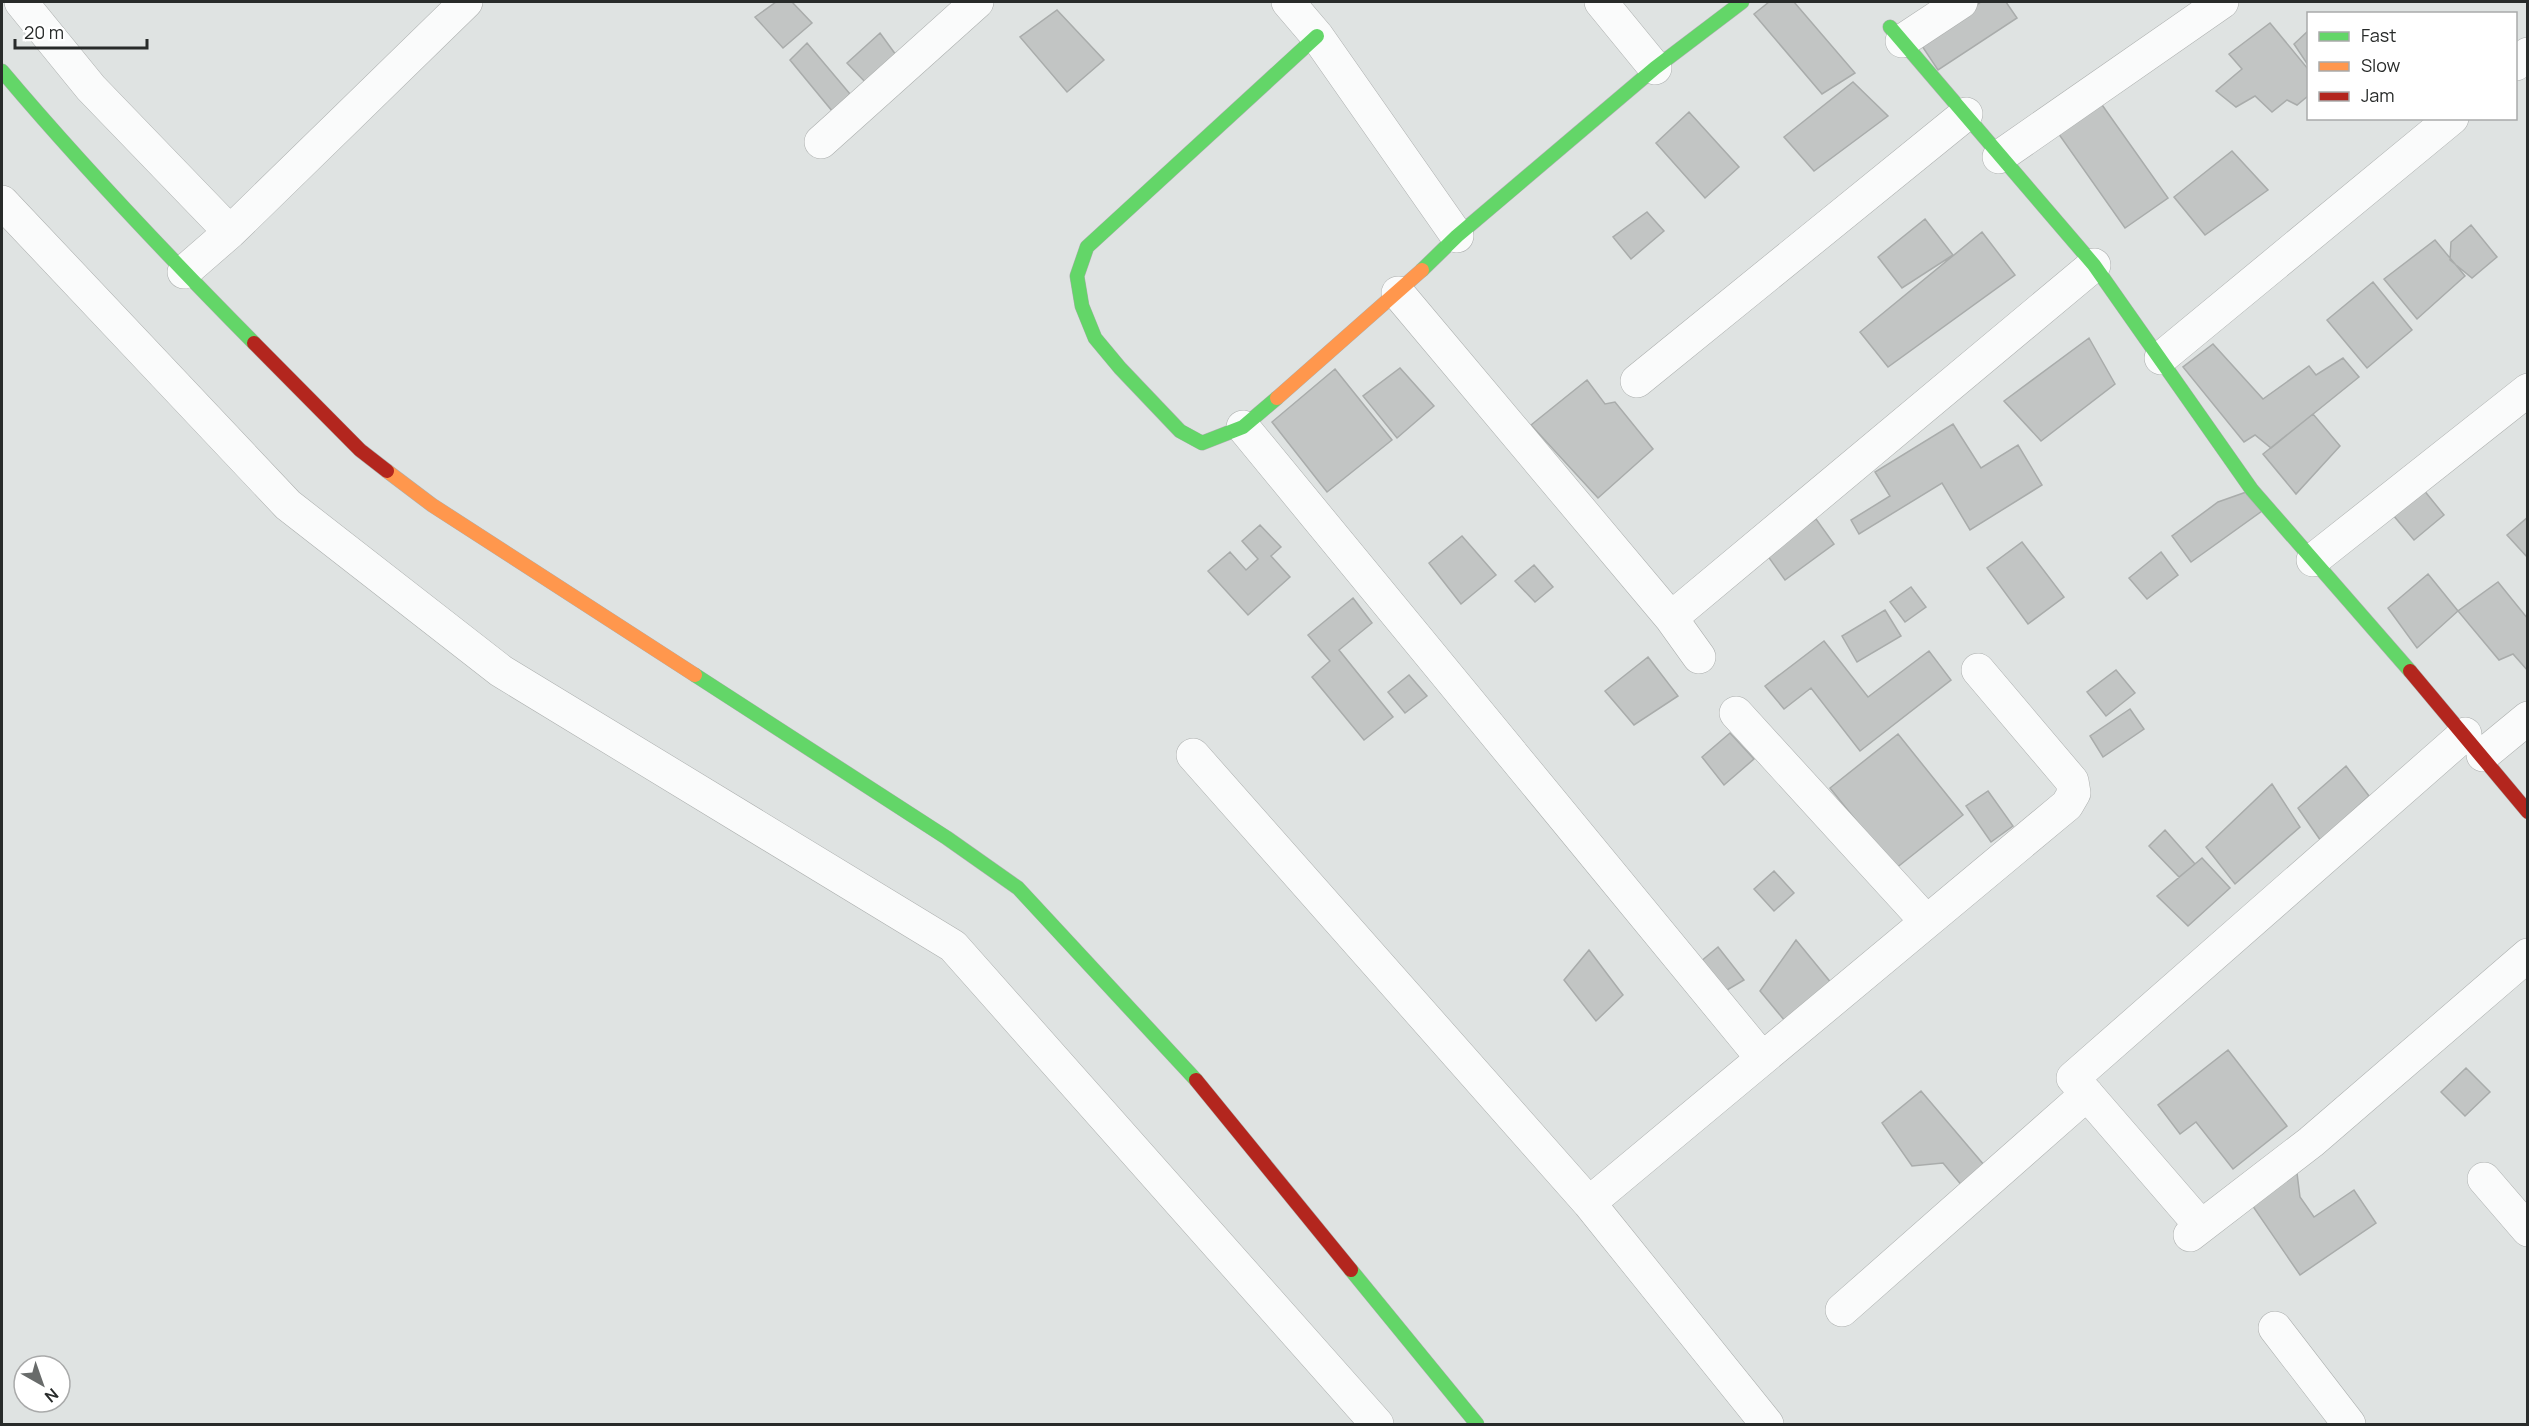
<svg xmlns="http://www.w3.org/2000/svg" width="2529" height="1426" viewBox="0 0 2529 1426" font-family="Manrope,sans-serif">
<style>
.building{fill:#c2c5c4;stroke:#a9acab;stroke-width:1.5}
.lines{fill:none;stroke-linecap:round;stroke-linejoin:round}
.street-casing{stroke:#acafae;stroke-width:34}
.fast-casing{stroke:#acafae;stroke-width:15}
.slow-casing{stroke:#acafae;stroke-width:15}
.jam-casing{stroke:#acafae;stroke-width:15}
.street{stroke:#fafbfb;stroke-width:33}
.fast{stroke:#63d668;stroke-width:14}
.slow{stroke:#ff974d;stroke-width:14}
.jam{stroke:#b3261e;stroke-width:14}
</style>
<rect width="100%" height="100%" fill="#dfe3e2"/>
<path class="building" d="M776 2H792L812 23 783 48 755 17Z
M1769 2H1794L1855 73 1822 94 1754 14Z
M1981 2H2006L2017 18 1938 70 1920 43Z
M1057 10 1104 60 1067 92 1020 37Z
M2270 23 2308 69V96L2297 105 2287 100 2272 112 2255 96 2236 107 2216 91 2242 69 2229 54Z
M2308 31V65L2294 44Z
M880 33 896 55 867 84 847 63Z
M807 43 850 94 833 112 790 60Z
M1853 82 1888 116 1814 171 1784 137Z
M2100 102 2168 198 2125 228 2058 133Z
M1689 112 1739 167 1705 198 1656 143Z
M2232 151 2268 190 2205 235 2174 197Z
M1647 212 1664 231 1631 259 1613 237Z
M1925 219 1953 255 1902 288 1878 257Z
M2471 225 2497 257 2472 278 2450 260 2451 242Z
M1982 232 2015 275 1888 367 1860 332Z
M2435 240 2465 276 2417 319 2384 279Z
M2373 282 2412 330 2367 368 2327 320Z
M2089 338 2115 384 2041 441 2004 401Z
M2213 344 2263 399 2309 366 2316 375 2343 358 2359 377 2271 448 2255 435 2244 442 2183 367Z
M1400 368 1434 406 1397 438 1363 396Z
M1335 369 1392 440 1327 492 1272 422Z
M1587 380 1605 404 1615 402 1653 449 1598 498 1531 425Z
M2313 414 2340 446 2296 494 2263 454Z
M1953 424 1981 468 2018 445 2042 485 1970 530 1942 483 1859 534 1851 520 1890 496 1875 472Z
M2423 489 2444 515 2414 540 2393 515Z
M2252 490 2262 511 2191 562 2172 536 2218 502Z
M2528 517V558L2507 535Z
M1816 519 1834 544 1785 580 1767 555Z
M1260 525 1281 547 1271 556 1290 577 1248 615 1208 571 1230 552 1246 570 1258 559 1242 541Z
M1462 536 1496 575 1461 604 1429 563Z
M2022 542 2064 597 2028 624 1987 568Z
M2161 552 2178 575 2147 599 2129 578Z
M1534 565 1553 587 1535 602 1515 581Z
M2428 574 2458 611 2417 648 2388 608Z
M2498 582 2528 619V671L2513 654 2499 660 2458 611Z
M1911 587 1926 607 1905 622 1890 602Z
M1353 598 1372 623 1339 650 1393 717 1364 740 1312 677 1330 661 1308 635Z
M1885 610 1901 636 1857 662 1842 636Z
M1824 641 1868 697 1929 651 1951 680 1860 751 1811 688 1784 709 1765 686Z
M1648 657 1678 696 1634 725 1605 691Z
M2116 670 2135 693 2106 716 2087 692Z
M1409 675 1427 696 1405 713 1388 692Z
M2130 709 2144 729 2103 757 2090 736Z
M1730 733 1754 759 1724 785 1702 757Z
M1898 734 1963 815 1895 869 1830 788Z
M2346 766 2369 796 2321 841 2298 808Z
M2272 784 2300 827 2235 884 2206 847Z
M1988 791 2013 826 1991 842 1966 806Z
M2165 830 2195 864 2179 877 2149 846Z
M2202 858 2230 888 2188 926 2157 896Z
M1774 871 1794 893 1774 911 1754 889Z
M1796 940 1837 990 1790 1027 1760 991Z
M1718 947 1744 980 1727 990 1700 962Z
M1589 950 1623 995 1596 1021 1564 980Z
M2228 1050 2287 1126 2233 1169 2196 1122 2180 1134 2158 1105Z
M2466 1068 2490 1092 2465 1116 2441 1092Z
M1921 1091 1990 1172 1968 1193 1943 1163 1912 1166 1882 1123Z
M2297 1173 2300 1197 2314 1217 2354 1190 2376 1223 2300 1275 2252 1205Z"/>
<g class="lines">
<g class="street-casing">
<path id="street" d="M21 2 91 88 230 232
M1288 2 1317 36 1457 236
M1601 2 1655 68
M1902 41 1961 2
M2516 64 2528 54
M821 142 977 2
M1999 157 2222 2
M2 202 288 505 501 671 953 946 1377 1424
M184 272 230 232 466 2
M1398 293 1671 618 1699 657
M2161 358 2452 118
M1637 381 1966 114
M1243 427 1762 1058
M2313 560 2528 390
M1671 618 2094 265
M1736 713 1926 921
M1193 755 1589 1203 1767 1424
M2483 755 2528 718
M2484 1179 2528 1230
M1589 1203 2067 805 2074 793 2072 781 1978 670
M2201 1226 2073 1078 2465 734
M2190 1235 2311 1142 2528 955
M1842 1310 2087 1094
M2275 1328 2349 1424"/>
</g>
<g class="fast-casing">
<path id="fast" d="M1890 27 2094 265 2252 490 2410 671
M2 71C82 166 167 255 254 343
M1422 270 1457 236 1655 68 1742 2
M1277 398 1243 427 1202 443 1180 431 1120 368 1095 338 1082 306 1077 276 1087 247 1317 36
M695 675 947 838 1018 888 1196 1080
M1351 1270 1477 1424"/>
</g>
<g class="slow-casing">
<path id="slow" d="M1277 398 1422 270
M387 471 432 505 695 675"/>
</g>
<g class="jam-casing">
<path id="jam" d="M254 343 360 450 387 471
M2410 671 2528 812
M1196 1080 1351 1270"/>
</g>
<use href="#street" class="street"/>
<use href="#fast" class="fast"/>
<use href="#slow" class="slow"/>
<use href="#jam" class="jam"/>
</g>
<rect width="2529" height="1426" fill="none" stroke="#282b2a" stroke-width="6"/>
<rect x="2307" y="12" width="210" height="108" fill="#ffffff" stroke="#a9aaaa" stroke-width="1.5"/>
<rect x="2319" y="32" width="30" height="9" fill="#63d668" stroke="#a9aaaa" stroke-width="1.5"/>
<text x="2361" y="42" font-size="18" fill="#282b2a">Fast</text>
<rect x="2319" y="62" width="30" height="9" fill="#ff974d" stroke="#a9aaaa" stroke-width="1.5"/>
<text x="2361" y="72" font-size="18" fill="#282b2a">Slow</text>
<rect x="2319" y="92" width="30" height="9" fill="#b3261e" stroke="#a9aaaa" stroke-width="1.5"/>
<text x="2361" y="102" font-size="18" fill="#282b2a">Jam</text>
<g transform="translate(42 1384) rotate(140)"><circle r="28" fill="#ffffff" stroke="#a9aaaa" stroke-width="1.5"/>
<path d="M0-4.5L10 22L0 15L-10 22Z" fill="#686b6a"/>
<text y="-9" font-size="16" font-weight="bold" text-anchor="middle" fill="#282b2a">N</text>
</g>
<path d="M15 39v9h132v-9" fill="none" stroke="#282b2a" stroke-width="3"/>
<text x="24" y="39" font-size="18" fill="#282b2a" stroke="#ffffff" stroke-width="4.5" paint-order="stroke">20 m</text>
</svg>
